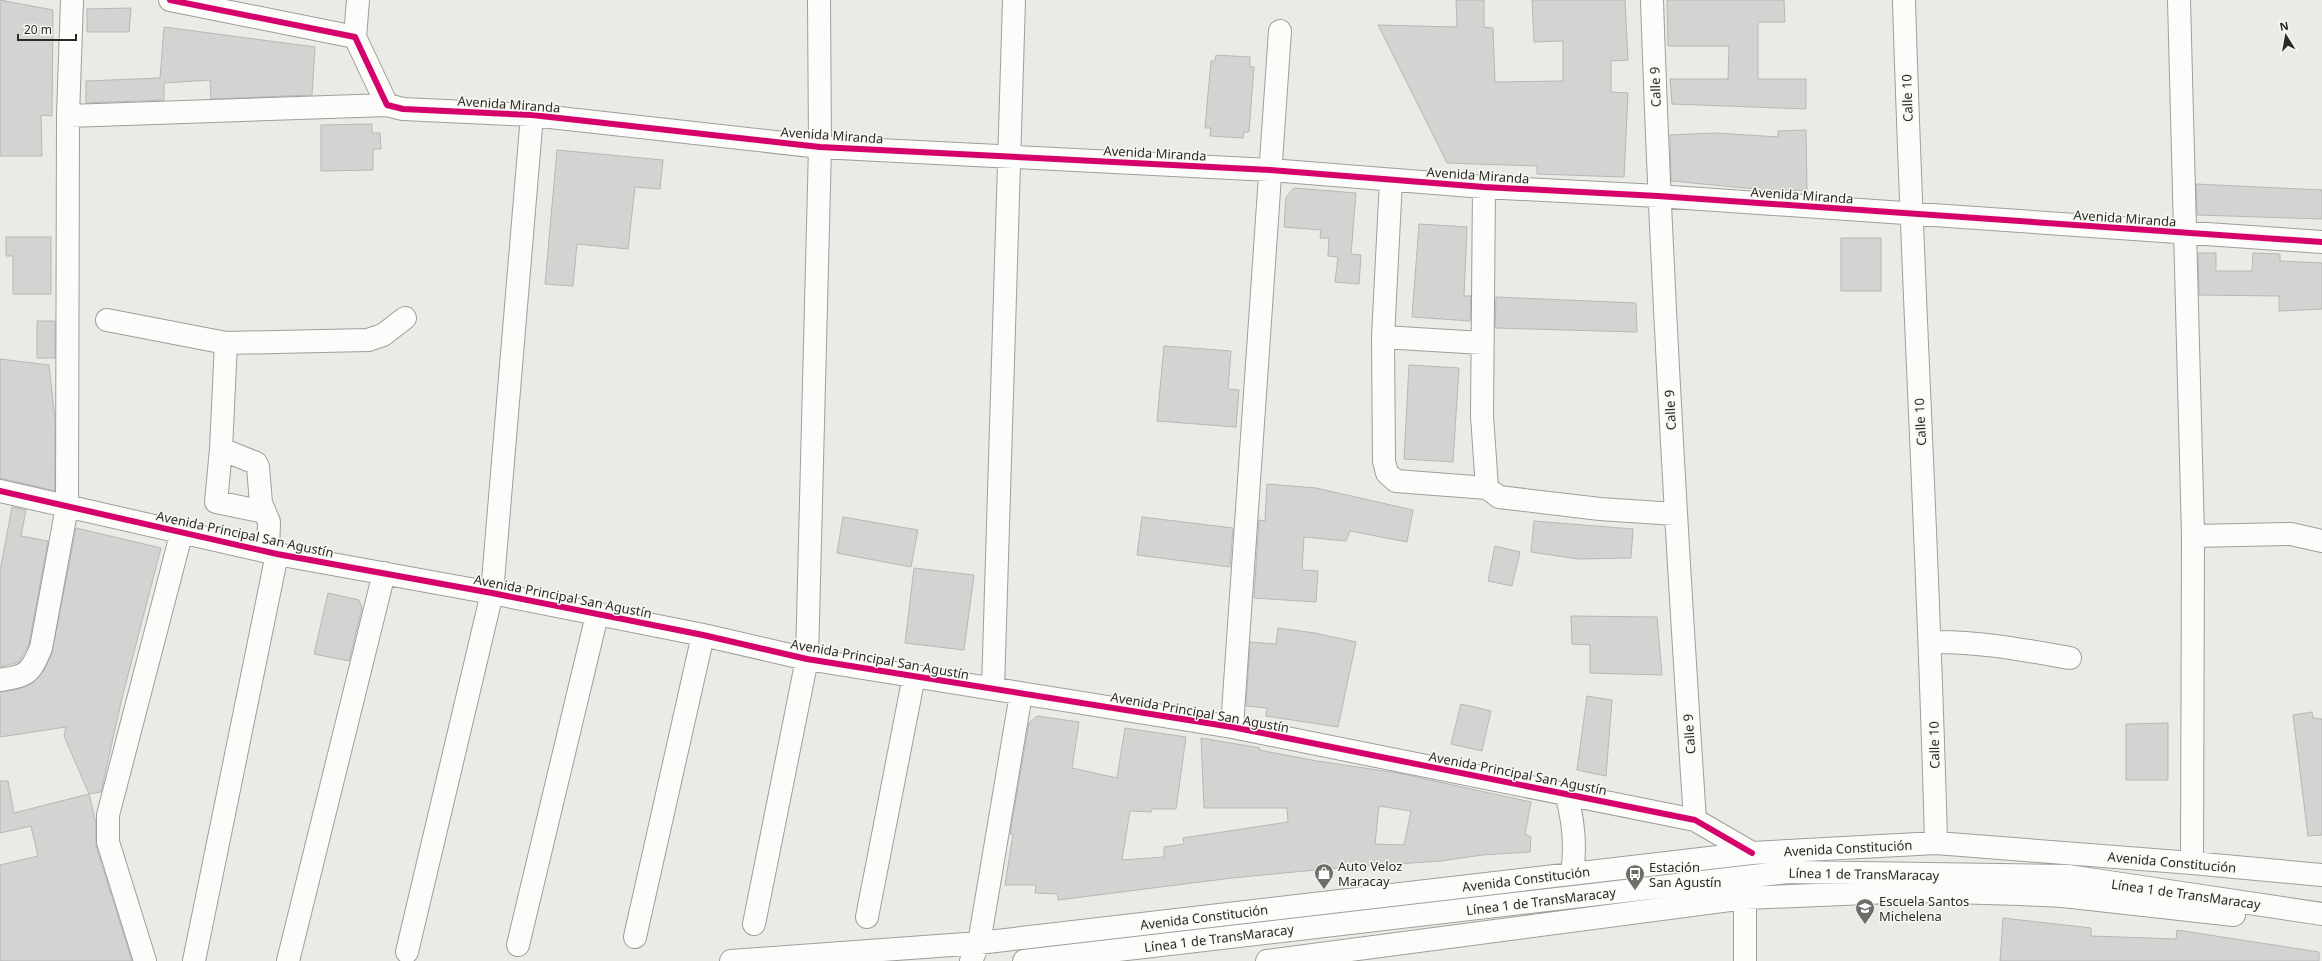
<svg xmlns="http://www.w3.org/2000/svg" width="2322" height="961" viewBox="0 0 2322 961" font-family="'Noto Sans',sans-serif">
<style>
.building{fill:#d4d3d2;stroke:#b7b7b6;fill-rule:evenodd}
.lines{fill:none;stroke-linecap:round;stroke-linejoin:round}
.minor-casing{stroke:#9f9e9b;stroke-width:24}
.minor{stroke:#fcfcfb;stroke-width:22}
.cycleway-casing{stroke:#f9f8f2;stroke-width:8}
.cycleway{stroke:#d6006c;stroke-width:6}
.labels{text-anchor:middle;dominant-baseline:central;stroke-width:3;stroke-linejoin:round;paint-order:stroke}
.street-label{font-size:13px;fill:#2a2a27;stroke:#f9f8f2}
.poi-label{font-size:13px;fill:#2a2a27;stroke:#f9f8f2;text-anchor:start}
</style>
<rect width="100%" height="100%" fill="#eaeae6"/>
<path class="building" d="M0 0 53 10 52 116 41 115 42 156H0Z
M1456 0H1484V27L1493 28 1495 82 1563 81V41L1534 42 1532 0H1625L1628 60 1611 61V92L1628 93 1624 177 1537 174V166L1447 163 1378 25 1457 27Z
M1667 0H1784L1785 22H1758V79H1806V109L1672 104 1670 79H1728L1729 46H1668Z
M131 8 129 32H87V9Z
M164 27 315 47 312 95 211 99 210 80 164 83V100L86 103V81L160 78Z
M1216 55 1250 57V67H1254L1249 132H1244L1243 138 1210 136 1211 128H1205L1211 61H1215Z
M372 124V133H380L381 149H373V170L321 171V125Z
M1806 130 1807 190 1778 191 1671 181 1670 135 1716 133 1778 137V131Z
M557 150 663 160 660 189 635 187 628 249 577 244 573 286 545 284Z
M2196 184 2322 190V219L2197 215Z
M1294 188 1356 193 1351 254 1361 255 1359 284 1335 282 1338 257 1328 256 1329 238H1320L1321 230 1284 227 1286 197Z
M1419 224 1467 227 1464 296H1471L1470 321 1412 317Z
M6 237H51V294H13V256H6Z
M1841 238H1881V291H1841Z
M2198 253H2216V271H2252L2253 253 2280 254V261L2322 263V309L2279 311V296L2199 295Z
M1496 297 1636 303 1637 332 1495 328Z
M37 321H55V358H37Z
M1164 346 1231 351 1228 389 1239 390 1236 427 1157 421Z
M0 359 49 365 55 420V491L0 478Z
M1409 365 1459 368 1453 462 1404 459Z
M1267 484 1316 488 1413 510 1407 542 1350 531 1346 541 1304 537 1302 570 1318 571 1316 602 1254 598 1259 520 1265 521Z
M12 507 26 510 21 536 48 541 29 644 19 662 0 667V571Z
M843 517 918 530 911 567 837 553Z
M1142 517 1233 528 1230 567 1137 555Z
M1534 521 1633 529 1631 558 1578 559 1531 552Z
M76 528 161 548 122 698 101 792 89 794 64 736 66 727 0 737V692L19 689 33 683 44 670 52 653Z
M1495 546 1520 552 1512 586 1488 581Z
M914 568 974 575 964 650 905 643Z
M328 593 359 600 362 608 349 661 314 654Z
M1571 616 1657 617 1662 675 1590 673V645L1572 644Z
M1278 628 1315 633 1356 642 1338 727 1266 716 1267 708 1246 706 1250 642 1276 644Z
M1587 696 1612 700 1606 776 1577 770Z
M1461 704 1491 711 1482 751 1451 744Z
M2312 712 2313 718 2322 719V835L2308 836 2293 715Z
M1037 716 1079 722 1072 768 1117 778 1125 728 1186 737 1176 809H1152L1151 812 1130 811 1122 860 1164 857V847L1184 844 1183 838 1288 822 1287 808H1204L1201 738 1260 748 1259 750 1317 761 1398 773 1531 802 1525 834 1531 837 1530 852 1482 855 1441 861 1336 868 1232 878 1058 900V894L1035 893 1036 885H1005L1013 834H1010L1029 723ZM1379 806 1411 811 1404 845 1375 844Z
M2168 723V780H2126V724Z
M0 781H8L14 813 89 794 96 823V846L132 961H0V865L38 856 31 826 0 833Z
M2003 918 2091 928V936L2176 939 2177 930 2319 952V961H2000Z"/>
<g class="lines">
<g class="minor-casing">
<path id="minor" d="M170 0 355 37 387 105 403 109 532 115 820 147 1270 170 1484 187 1658 196 2322 242
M1652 0C1661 274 1677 547 1695 820
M1904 0C1912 281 1929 562 1936 843
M2179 0 2193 536 2192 863
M355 37 358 0
M68 116 387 105
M1391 180 1383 337 1384 461 1387 473 1396 481 1487 488
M1484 187 1482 416 1487 488 1499 497 1600 509 1675 514
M107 320 226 343
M1383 337 1482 343
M221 449 216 502 265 512
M0 491 277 554 492 593 703 635 807 659 1232 727 1695 820 1752 853
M2193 536 2291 534 2322 541
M268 552 269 522 261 503 258 467 256 463 221 449 226 343 368 340 383 335 405 318
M1931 642C1978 641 2024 650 2070 658
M0 680C27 676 30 674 41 648L67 507 68 116 72 0
M993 689 1014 0
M1232 727 1280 31
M1566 794C1574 821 1576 847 1572 874
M867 917 914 676
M754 924 807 659 820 147 819 0
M635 937 703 635
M518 945 597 615
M407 952 492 593 532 115
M145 961 108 842V815L182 531
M194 961 277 554
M288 961 384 573
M731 961 979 943 1752 853 1936 843 2192 863 2322 875
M971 961 979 943 1021 694
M1024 961 1788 872 2068 876 2322 914
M1267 961 1745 898 1914 891 2021 894 2063 896 2234 915
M1745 961V898L1747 884"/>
</g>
<use href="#minor" class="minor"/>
<g class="cycleway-casing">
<path id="cycleway" d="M170 0 355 37 387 105 403 109 532 115 820 147 1270 170 1484 187 1658 196 2322 242
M0 491 277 554 492 593 703 635 807 659 1232 727 1695 820 1752 853"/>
</g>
<use href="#cycleway" class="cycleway"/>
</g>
<defs>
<g id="shop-pin" transform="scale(1)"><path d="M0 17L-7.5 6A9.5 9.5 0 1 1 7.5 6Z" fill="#6d6d6a" stroke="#f9f8f2"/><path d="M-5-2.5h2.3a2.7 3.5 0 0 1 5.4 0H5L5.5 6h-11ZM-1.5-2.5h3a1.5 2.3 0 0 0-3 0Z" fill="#fff"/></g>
<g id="bus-pin" transform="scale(1)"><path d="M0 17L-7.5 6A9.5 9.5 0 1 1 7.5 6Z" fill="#6d6d6a" stroke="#f9f8f2"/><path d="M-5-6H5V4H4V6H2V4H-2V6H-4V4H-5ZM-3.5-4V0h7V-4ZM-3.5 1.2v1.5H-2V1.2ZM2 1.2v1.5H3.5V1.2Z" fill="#fff"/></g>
<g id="school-pin" transform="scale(1)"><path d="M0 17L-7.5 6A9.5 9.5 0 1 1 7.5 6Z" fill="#6d6d6a" stroke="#f9f8f2"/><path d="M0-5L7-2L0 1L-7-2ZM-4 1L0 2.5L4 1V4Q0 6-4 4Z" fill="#fff"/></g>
</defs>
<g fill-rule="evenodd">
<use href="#shop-pin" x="1324" y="873"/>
<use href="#bus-pin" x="1635" y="874"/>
<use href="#school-pin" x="1865" y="908"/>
</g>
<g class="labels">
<g class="street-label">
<text transform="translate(1655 87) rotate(-92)">Calle 9</text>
<text transform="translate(1907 98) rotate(-92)">Calle 10</text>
<text transform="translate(509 104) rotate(4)">Avenida Miranda</text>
<text transform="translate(832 135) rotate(4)">Avenida Miranda</text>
<text transform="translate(1155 153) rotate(3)">Avenida Miranda</text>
<text transform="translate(1478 175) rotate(4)">Avenida Miranda</text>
<text transform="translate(1802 195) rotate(4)">Avenida Miranda</text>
<text transform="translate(2125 218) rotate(4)">Avenida Miranda</text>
<text transform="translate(1670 410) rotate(-93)">Calle 9</text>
<text transform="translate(1920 422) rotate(-93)">Calle 10</text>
<text transform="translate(245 534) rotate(12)">Avenida Principal San Agustín</text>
<text transform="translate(563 596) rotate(11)">Avenida Principal San Agustín</text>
<text transform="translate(880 659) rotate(10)">Avenida Principal San Agustín</text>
<text transform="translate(1200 712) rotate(10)">Avenida Principal San Agustín</text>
<text transform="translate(1689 734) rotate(-94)">Calle 9</text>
<text transform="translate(1934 745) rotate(-91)">Calle 10</text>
<text transform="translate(1518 773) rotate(11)">Avenida Principal San Agustín</text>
<text transform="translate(1848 848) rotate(-3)">Avenida Constitución</text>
<text transform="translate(2172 862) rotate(5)">Avenida Constitución</text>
<text transform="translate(1864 874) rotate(1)">Línea 1 de TransMaracay</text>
<text transform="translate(1526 879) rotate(-7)">Avenida Constitución</text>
<text transform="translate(2186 894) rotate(8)">Línea 1 de TransMaracay</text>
<text transform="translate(1541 901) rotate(-7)">Línea 1 de TransMaracay</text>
<text transform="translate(1204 917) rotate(-7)">Avenida Constitución</text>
<text transform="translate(1219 938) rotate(-7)">Línea 1 de TransMaracay</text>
</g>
<g class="poi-label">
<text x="1338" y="866">Auto Veloz<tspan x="1338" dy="15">Maracay</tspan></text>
<text x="1649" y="867">Estación<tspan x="1649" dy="15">San Agustín</tspan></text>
<text x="1879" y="901">Escuela Santos<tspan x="1879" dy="15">Michelena</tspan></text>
</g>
</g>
<g transform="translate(2286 36) rotate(349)" stroke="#f9f8f2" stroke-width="3" paint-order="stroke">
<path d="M0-3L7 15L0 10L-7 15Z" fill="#2a2a27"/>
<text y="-6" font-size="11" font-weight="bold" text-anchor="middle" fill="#2a2a27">N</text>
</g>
<path d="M18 34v6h58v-6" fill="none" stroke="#2a2a27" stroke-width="2"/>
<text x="24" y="34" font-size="12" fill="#2a2a27" stroke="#f9f8f2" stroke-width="3" paint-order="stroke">20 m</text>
</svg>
